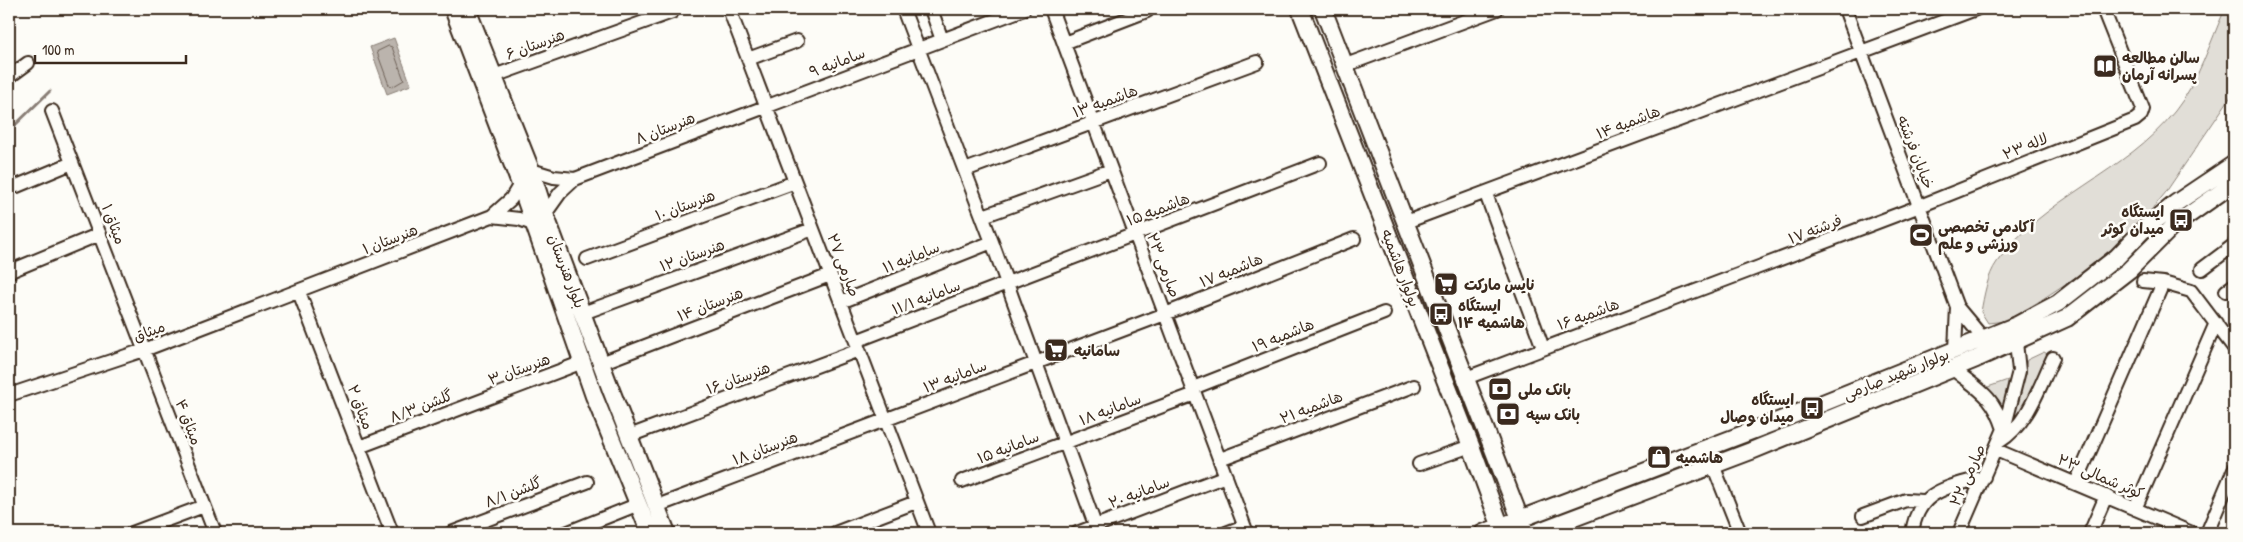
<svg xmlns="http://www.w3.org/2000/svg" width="2243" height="542" viewBox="0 0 2243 542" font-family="'Patrick Hand','Playpen Sans Arabic',sans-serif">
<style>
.green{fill:#e1ded7;stroke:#8e847a}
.water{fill:#bbb4ad;stroke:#887d74}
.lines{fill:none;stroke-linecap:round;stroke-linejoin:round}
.shore{stroke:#6e6157;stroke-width:1}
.stream{stroke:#887d74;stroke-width:3}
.minor-casing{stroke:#3b2a1e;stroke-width:16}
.major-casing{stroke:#3b2a1e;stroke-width:20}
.minor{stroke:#fdfcf7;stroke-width:12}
.major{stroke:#fdfcf7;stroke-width:16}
.labels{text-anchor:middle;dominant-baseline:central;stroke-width:5;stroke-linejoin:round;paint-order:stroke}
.street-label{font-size:15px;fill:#3b2a1e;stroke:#fdfcf7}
.poi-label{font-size:15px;font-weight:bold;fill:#3b2a1e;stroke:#fdfcf7;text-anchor:start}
</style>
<rect width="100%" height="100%" fill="#fdfcf7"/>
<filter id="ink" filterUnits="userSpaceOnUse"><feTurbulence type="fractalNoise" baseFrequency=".02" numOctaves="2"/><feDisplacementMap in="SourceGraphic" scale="10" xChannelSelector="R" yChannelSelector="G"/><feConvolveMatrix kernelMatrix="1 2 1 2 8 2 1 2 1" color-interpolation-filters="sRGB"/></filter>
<g filter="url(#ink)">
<path class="green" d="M2225 9H2234V92L2166 192 2129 237 2106 257 2029 308 2005 321 1988 323 1981 312C1984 296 1987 276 1997 262 2043 197 2126 173 2175 111 2199 81 2210 42 2225 9Z
M2044 352 2051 356 2019 420H2011L2027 360Z
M2008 380 2004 410 1998 399 1985 388Z"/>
<path class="water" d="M394 38 411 85 387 94 370 47Z"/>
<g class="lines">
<path class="shore" d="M389 46 392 47 404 80 392 87 389 85 377 52Z"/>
<path class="stream" d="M9 131 50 91"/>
<g class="minor-casing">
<path id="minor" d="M729 9 929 533
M903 9 992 242 1098 533
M931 9 942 40
M1051 9 1247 533
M1845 9 1957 307 1955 350
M1064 43 1147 11
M748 59 797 41
M1346 65 1497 9
M494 76 672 12
M9 77 28 63
M52 111 215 533
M531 170 554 177 575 179
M965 170 1257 62
M17 186 72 163
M1486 194 1543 348
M545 214 560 193 575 179 1024 9
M492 216 519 219 535 225
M983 216 1111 170
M1406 222 1976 9
M587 259 795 182
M2202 269 2234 245
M13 270 100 234
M2143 281 2163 283 2191 291 2234 348
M2226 291 2234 285
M299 292 392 533
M841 302 992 242
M1957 307 1983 338
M583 313 813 229
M856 341 1320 163
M601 363 830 275
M1953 369C1979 390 1993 395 2004 429
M1466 378 1920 206 2135 120 2141 115 2143 109 2103 9
M1193 388 1384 313
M9 395 144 350 492 216 511 199 520 184
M629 436 859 350
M1999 442C2028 424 2039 388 2053 358
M359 447 583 362
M1996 450 2192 533
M1220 459 1414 386
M1419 464 1471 446
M1713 465 1740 533
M962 481 1195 394
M2076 483 2163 283
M657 506 1165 314 1354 239
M2135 509 2216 323
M1863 516 1906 500 1923 501
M132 533 204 506
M451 533 587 482
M566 533 639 504
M835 533 916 502
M1077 533 1226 476
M1226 533 1244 526
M1912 533C1918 489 1948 488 1984 477
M1959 533 2004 429 2019 371 2016 342
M2090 533 2106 496
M2207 533 2234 469"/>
</g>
<g class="major-casing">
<path id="major" d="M453 9 520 184 594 396 650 533
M467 9 531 170 545 214 611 390 667 533
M1300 9 1471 446 1503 533
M1323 9 1524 529
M1483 533 1783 419 2017 325 2058 303 2117 257 2142 231 2176 203 2234 164
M1534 533 1751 451 1976 359 2067 318 2129 270 2173 226 2234 183"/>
</g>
<use href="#minor" class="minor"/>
<use href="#major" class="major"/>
</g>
</g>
<defs>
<g id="library-square" transform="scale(1.25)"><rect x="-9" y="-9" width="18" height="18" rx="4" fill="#3b2a1e" stroke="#fdfcf7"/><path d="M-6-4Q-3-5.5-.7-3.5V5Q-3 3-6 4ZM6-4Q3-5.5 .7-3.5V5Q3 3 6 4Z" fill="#fff"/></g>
<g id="bus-square" transform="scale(1.25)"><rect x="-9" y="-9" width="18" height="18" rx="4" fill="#3b2a1e" stroke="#fdfcf7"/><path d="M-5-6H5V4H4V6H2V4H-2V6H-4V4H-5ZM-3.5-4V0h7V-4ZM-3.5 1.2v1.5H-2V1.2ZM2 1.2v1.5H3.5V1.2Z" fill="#fff"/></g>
<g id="stadium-square" transform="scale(1.25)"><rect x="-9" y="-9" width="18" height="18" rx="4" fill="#3b2a1e" stroke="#fdfcf7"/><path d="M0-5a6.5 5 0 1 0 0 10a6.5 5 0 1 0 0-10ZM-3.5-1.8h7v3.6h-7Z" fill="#fff"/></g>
<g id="supermarket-square" transform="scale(1.25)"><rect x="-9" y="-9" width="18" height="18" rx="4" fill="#3b2a1e" stroke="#fdfcf7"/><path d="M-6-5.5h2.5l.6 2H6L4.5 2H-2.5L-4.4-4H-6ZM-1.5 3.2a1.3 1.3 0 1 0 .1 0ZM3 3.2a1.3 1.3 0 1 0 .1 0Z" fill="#fff"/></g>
<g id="bank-square" transform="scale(1.25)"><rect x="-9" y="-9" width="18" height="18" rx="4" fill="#3b2a1e" stroke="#fdfcf7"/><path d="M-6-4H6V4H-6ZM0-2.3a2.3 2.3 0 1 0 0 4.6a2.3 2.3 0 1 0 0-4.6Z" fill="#fff"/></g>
<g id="shop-square" transform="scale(1.25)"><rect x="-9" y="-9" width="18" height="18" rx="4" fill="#3b2a1e" stroke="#fdfcf7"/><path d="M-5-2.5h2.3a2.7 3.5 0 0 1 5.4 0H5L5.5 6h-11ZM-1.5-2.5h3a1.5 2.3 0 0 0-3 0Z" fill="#fff"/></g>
</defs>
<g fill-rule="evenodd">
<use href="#library-square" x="2105" y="66"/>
<use href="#bus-square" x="2181" y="220"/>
<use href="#stadium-square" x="1921" y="235"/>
<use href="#supermarket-square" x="1446" y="284"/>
<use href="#bus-square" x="1441" y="314"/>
<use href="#supermarket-square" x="1056" y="350"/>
<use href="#bank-square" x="1500" y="389"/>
<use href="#bus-square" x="1812" y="408"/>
<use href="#bank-square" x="1508" y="414"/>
<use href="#shop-square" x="1659" y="457"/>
</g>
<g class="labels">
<g class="street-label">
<text transform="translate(535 44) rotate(-20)">هنرستان ۶</text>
<text transform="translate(837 62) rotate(-21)">سامانیه ۹</text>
<text transform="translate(1105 101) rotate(-20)">هاشمیه ۱۳</text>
<text transform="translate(1628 122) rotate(-21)">هاشمیه ۱۴</text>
<text transform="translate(665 128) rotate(-21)">هنرستان ۸</text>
<text transform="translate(2025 146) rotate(-22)">لاله ۲۳</text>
<text transform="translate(1916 152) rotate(69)">خیابان فرشته</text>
<text transform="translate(685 205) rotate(-20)">هنرستان ۱۰</text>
<text transform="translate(1158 209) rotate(-21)">هاشمیه ۱۵</text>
<text transform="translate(114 224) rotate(69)">میثاق ۱</text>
<text transform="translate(1815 229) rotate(-21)">فرشته ۱۷</text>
<text transform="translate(390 239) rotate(-21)">هنرستان ۱</text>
<text transform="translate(692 255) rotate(-20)">هنرستان ۱۲</text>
<text transform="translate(911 257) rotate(-22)">سامانیه ۱۱</text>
<text transform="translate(844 265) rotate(69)">صارمی ۲۷</text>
<text transform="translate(1164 265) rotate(69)">صارمی ۲۳</text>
<text transform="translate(1401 268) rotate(69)">بولوار هاشمیه</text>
<text transform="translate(1231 270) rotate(-22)">هاشمیه ۱۷</text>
<text transform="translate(567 271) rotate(69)">بلوار هنرستان</text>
<text transform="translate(926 297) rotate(-21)">سامانیه ۱۱/۱</text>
<text transform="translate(710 304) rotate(-21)">هنرستان ۱۴</text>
<text transform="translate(1588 314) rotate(-20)">هاشمیه ۱۶</text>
<text transform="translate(149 331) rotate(-20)">میثاق</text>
<text transform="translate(1283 335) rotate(-22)">هاشمیه ۱۹</text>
<text transform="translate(519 369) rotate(-20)">هنرستان ۳</text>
<text transform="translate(1896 374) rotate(-22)">بولوار شهید صارمی</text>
<text transform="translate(955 376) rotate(-21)">سامانیه ۱۳</text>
<text transform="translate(738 378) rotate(-20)">هنرستان ۱۶</text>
<text transform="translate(421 406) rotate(-21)">گلشن ۸/۳</text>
<text transform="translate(361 407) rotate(69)">میثاق ۲</text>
<text transform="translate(1311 407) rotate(-21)">هاشمیه ۲۱</text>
<text transform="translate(1110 409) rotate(-21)">سامانیه ۱۸</text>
<text transform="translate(189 422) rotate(69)">میثاق ۴</text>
<text transform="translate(1008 447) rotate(-21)">سامانیه ۱۵</text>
<text transform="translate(765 448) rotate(-21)">هنرستان ۱۸</text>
<text transform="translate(1967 475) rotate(-66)">صارمی ۲۲</text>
<text transform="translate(2101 476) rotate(23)">کوثر شمالی ۲۳</text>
<text transform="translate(513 492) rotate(-21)">گلشن ۸/۱</text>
<text transform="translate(1139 492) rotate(-21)">سامانیه ۲۰</text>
</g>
<g class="poi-label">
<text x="2122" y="57">سالن مطالعه<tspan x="2122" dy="17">پسرانه آرمان</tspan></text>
<text x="2164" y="211" text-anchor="end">ایستگاه<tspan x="2164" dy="17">میدان کوثر</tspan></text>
<text x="1938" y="226">آکادمی تخصصی<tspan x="1938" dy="17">ورزشی و علم</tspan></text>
<text x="1464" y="284">نایس مارکت</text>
<text x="1458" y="305">ایستگاه<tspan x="1458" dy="17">هاشمیه ۱۴</tspan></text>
<text x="1074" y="350">سامانیه</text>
<text x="1518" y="389">بانک ملی</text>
<text x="1794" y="399" text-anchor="end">ایستگاه<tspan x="1794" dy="17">میدان وصال</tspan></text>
<text x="1526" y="414">بانک سپه</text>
<text x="1676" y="457">هاشمیه</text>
</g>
</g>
<rect width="2243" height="542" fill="none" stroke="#fdfcf7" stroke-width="30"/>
<rect x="15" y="15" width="2213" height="512" fill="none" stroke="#3b2a1e" stroke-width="2" filter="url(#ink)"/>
<path d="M35 55v8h151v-8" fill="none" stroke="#3b2a1e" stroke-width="2.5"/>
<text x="42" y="55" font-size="15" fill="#3b2a1e" stroke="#fdfcf7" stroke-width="4" paint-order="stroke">100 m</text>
</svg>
